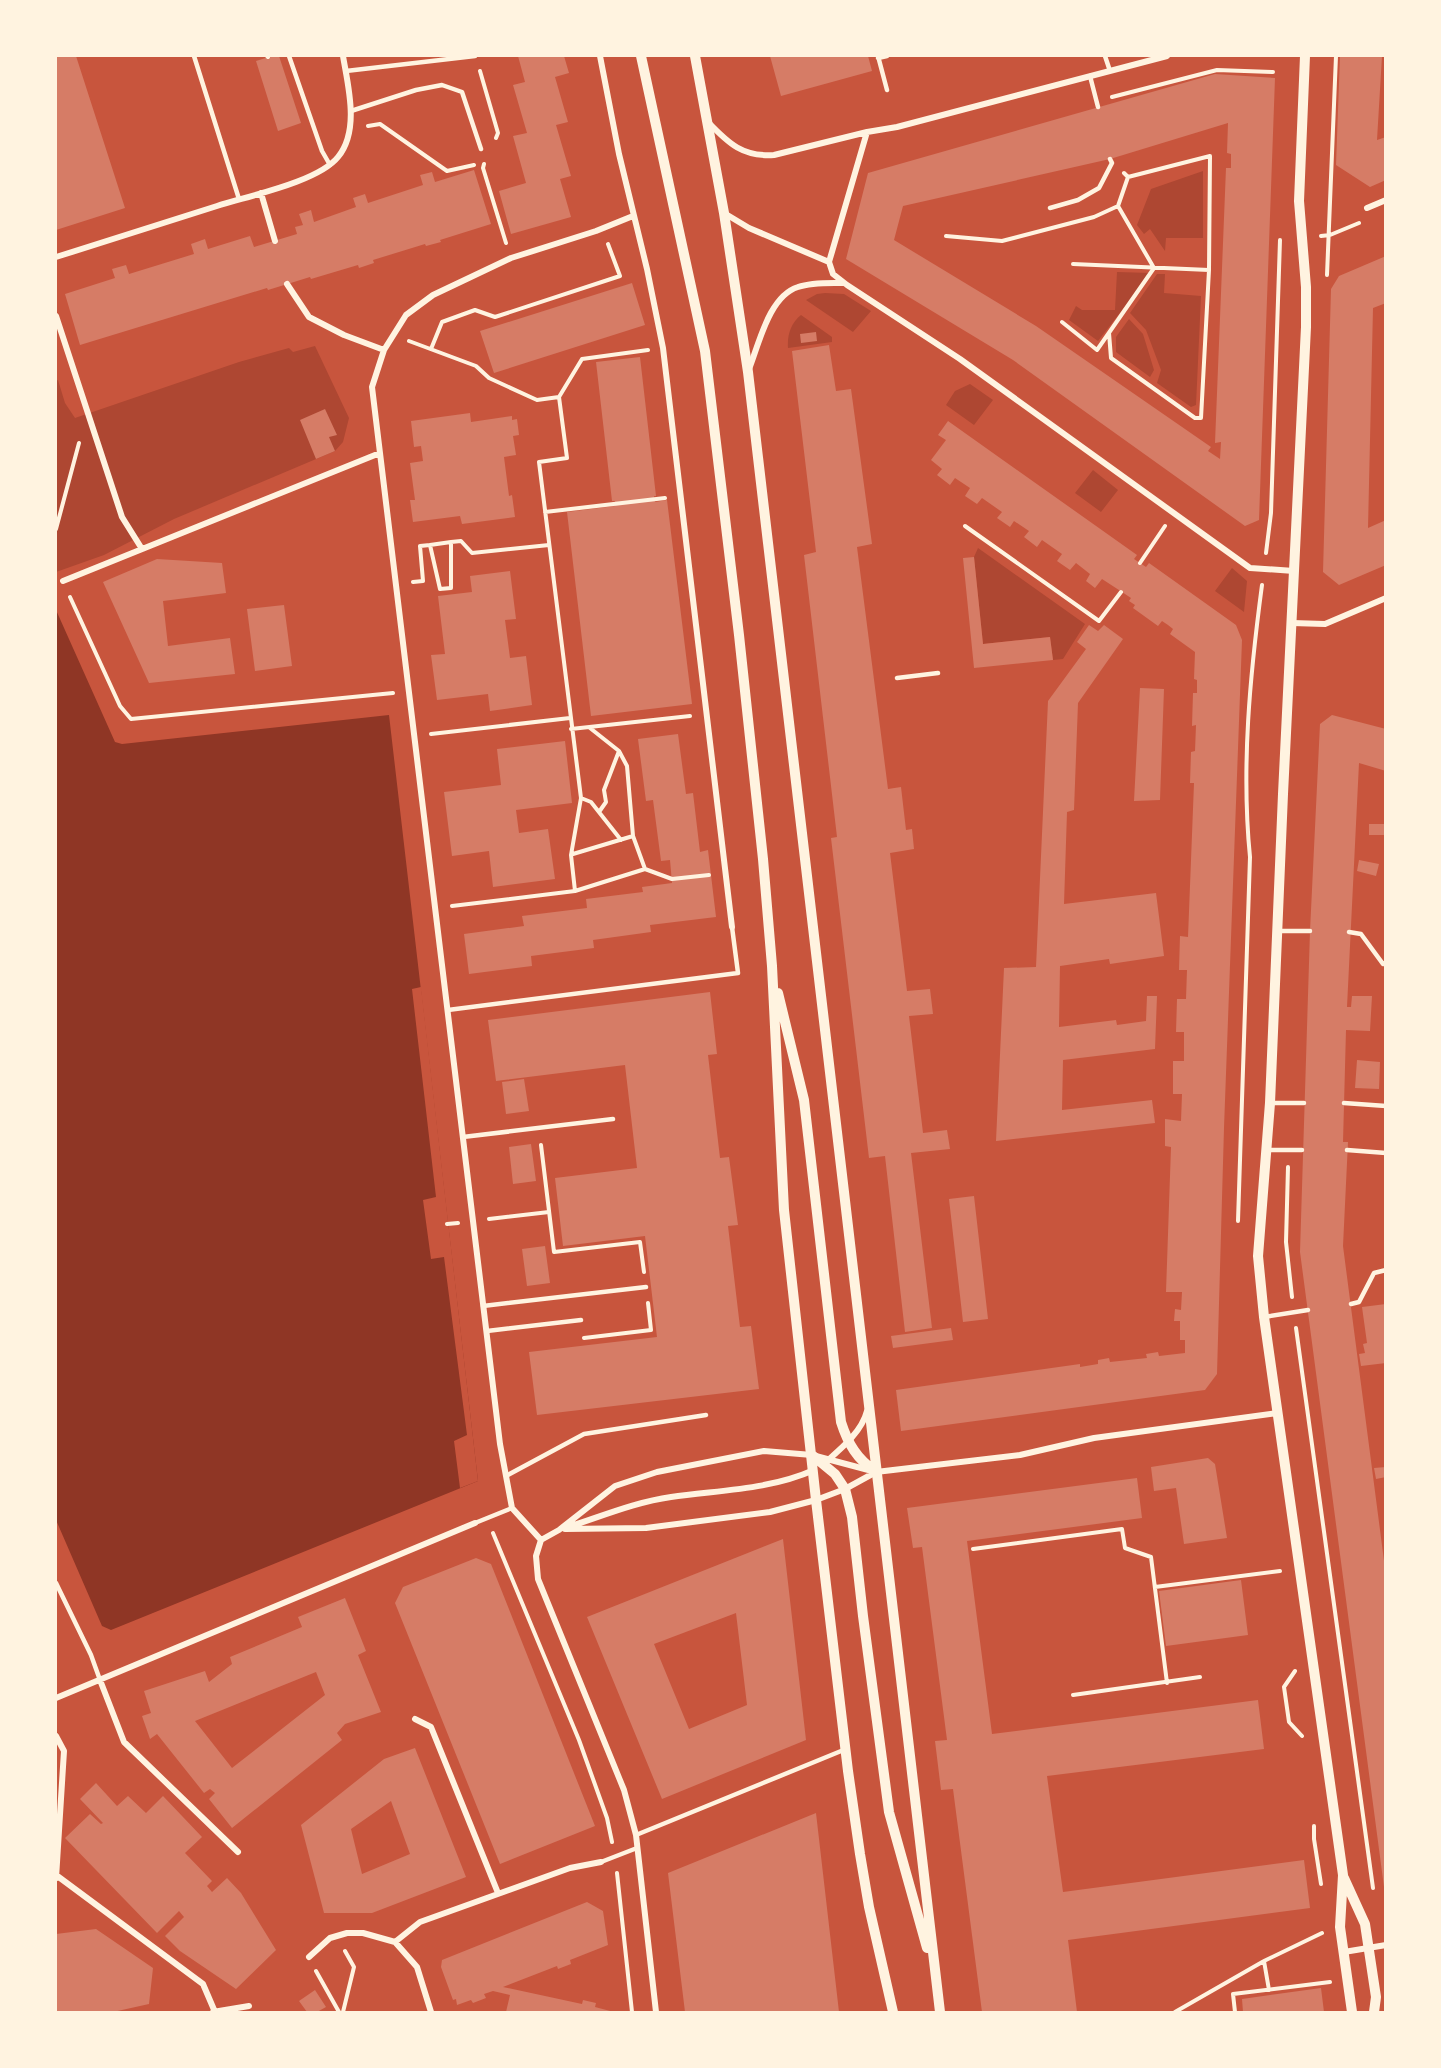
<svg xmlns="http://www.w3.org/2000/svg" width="1441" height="2068" viewBox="0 0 1441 2068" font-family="'Sofia Sans Condensed',sans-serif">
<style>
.green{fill:#ae4732}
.water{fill:#8f3625}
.pier{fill:#c8553d}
.building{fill:#d67c66;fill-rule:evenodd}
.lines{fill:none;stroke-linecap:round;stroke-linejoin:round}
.path{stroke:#fff3e0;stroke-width:4}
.service{stroke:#fff3e0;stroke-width:4.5}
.minor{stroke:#fff3e0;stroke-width:6}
.tertiary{stroke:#fff3e0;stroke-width:10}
</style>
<rect width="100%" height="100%" fill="#c8553d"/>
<path class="green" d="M1203 171V238H1166L1165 251 1150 229 1144 234 1137 225 1151 189Z
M1117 272 1151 273 1098 341 1069 320 1076 306 1082 310H1115Z
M1157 274H1165L1164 293 1201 296 1196 405 1191 407 1157 383 1161 370 1146 330 1130 313Z
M825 293 844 294 871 311 853 332 806 300 817 294Z
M801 315 832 337V342L788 348C787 335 791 323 801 315Z
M1129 319 1143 334 1154 370 1150 377 1116 352V337Z
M315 346 349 418 343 442 335 451 174 519 104 555 56 572V381L58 380 65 403 75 418 239 362 289 348 293 352Z
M970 384 993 400 974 425 946 405 955 391Z
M1093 470 1118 490 1101 512 1075 493Z
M978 548 1085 624 1063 659 1053 660 1050 637 983 644 974 557Z
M1232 568 1247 581 1244 612 1215 591Z"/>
<path class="water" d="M56 610 115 742 122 744 389 715 478 1481 111 1630 102 1626 56 1520Z"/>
<path class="pier" d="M421 987 478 1481 460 1488 454 1441 467 1435 444 1257 431 1259 423 1200 436 1197 412 989Z"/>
<path class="building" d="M56 56H76L125 208 56 230Z
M272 56H279L301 123 278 131 256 61Z
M518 56H564L569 73 555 77 568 122 556 125 571 176 560 179 571 217 511 234 499 191 526 183 513 136 527 133 513 85 525 82Z
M770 56H868L872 71 781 96Z
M1340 56H1382L1377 140 1386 137V180L1370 187 1336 165Z
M1215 74 1275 78 1259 520 1245 526 1013 360 846 259 868 173ZM1228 123 1227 153 1231 154V168H1226L1215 443 1221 442 1220 459 1208 451 1211 447 1036 326 894 240 903 206 1110 159Z
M474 170 491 224 440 240 441 242 426 246 425 244 373 260 374 263 359 268 358 265 311 279 310 277 268 290 267 288 80 345 65 294 115 278 112 269 126 265 129 274 194 254 191 244 205 239 208 249 250 236 254 247 297 234 295 227 303 225 299 214 311 210 314 222 356 207 353 198 365 194 368 203 423 185 420 175 432 172 435 182Z
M1386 256V303L1373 308 1368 528 1386 520V565L1339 585 1323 572 1331 289 1339 276Z
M632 283 645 325 494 373 480 331Z
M816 332 817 341 801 343 800 334Z
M829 345 836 391 851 389 872 544 857 547 888 789 901 787 906 830 912 829 914 849 890 853 907 991 930 989 933 1014 909 1016 923 1133 947 1130 950 1149 911 1153 932 1328 905 1332 885 1156 869 1158 831 838 837 837 804 555 816 552 792 351Z
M640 357 656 496H654L655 502 667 500 692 704 591 716 567 512 615 506V501H612L596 362Z
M325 409 337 435 329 437 335 451 316 459 300 420Z
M470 413 471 422 512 416V420L517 419 519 435 513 436 516 455 504 457 509 496 512 495 515 517 462 524 460 516 413 522 410 500H415L410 463 423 461 421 446 414 447 411 421Z
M948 421 1137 555 1134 559 1146 567 1149 563 1236 625 1242 640 1224 1128 1217 1374 1205 1390 901 1431 896 1390 1080 1364V1367L1098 1364V1360L1109 1358 1110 1362 1147 1358 1146 1354 1158 1352 1159 1356 1185 1353V1340H1180V1321H1174L1175 1309 1181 1310 1182 1292H1166L1171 1147 1165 1146V1119L1181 1121 1182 1094H1173V1061H1184V1032H1176L1177 999H1186L1187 970H1179L1180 936 1188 937 1194 783H1190L1191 752 1195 751 1196 725 1192 726 1193 693H1197V680L1194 679 1195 652 1170 634 1173 629 1168 625 1162 621 1158 626 1133 608 1135 605 1129 601 1131 598 1122 592 1102 579 1095 588 1086 581 1090 574 1076 563 1070 570 1057 561 1062 554 1042 540 1037 547 1024 537 1029 531 1014 521 1010 527 997 518 1002 512 982 498 977 504 965 496 970 488 955 478 950 485 937 475 942 469 931 460 946 440 938 435Z
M974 557 983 644 1050 637 1053 660 974 668 963 558Z
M157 559 222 563 226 593 163 601 168 646 230 638 235 674 149 683 103 582Z
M510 571 516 619 505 620 510 658 526 656 532 705 490 711 488 694 437 700 431 655 445 654 438 596 472 592 470 576Z
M284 605 292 666 255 671 247 609Z
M1089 625 1098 631 1104 625 1123 639 1078 703 1074 810 1067 812 1064 904 1156 893 1164 956 1110 964 1109 959 1060 966 1059 1027 1116 1020 1117 1025 1146 1021 1147 996H1157L1155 1049 1063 1060 1062 1110 1152 1100 1155 1123 996 1141 1004 968 1036 967 1048 701 1086 649 1077 642Z
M1140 688 1164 689 1160 800 1134 801Z
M1332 715 1386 729V771L1359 763 1347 1007H1351L1352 996H1372L1370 1031 1346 1030 1343 1142H1348L1343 1246 1386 1576 1384 1887 1300 1252 1310 931 1320 724Z
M678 734 686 794 693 793 700 852 708 850 716 917 650 925 651 932 593 940 594 948 531 956 532 966 469 974 464 934 524 926 522 916 587 908 586 899 643 892 642 887 672 883 670 860 661 861 653 800 646 801 638 739Z
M565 741 572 803 516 810 519 833 548 829 555 879 493 887 489 851 452 856 444 792 501 785 497 749Z
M1369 824H1386V835H1369Z
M1359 860 1379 864 1376 876 1357 871Z
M710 992 717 1054 708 1055 720 1158 729 1157 738 1225 728 1226 740 1327 751 1326 759 1389 537 1415 529 1352 657 1337 645 1236 563 1246 555 1178 637 1168 625 1065 496 1081 488 1020Z
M1357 1060 1380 1062 1379 1089 1355 1088Z
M524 1079 529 1111 506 1114 502 1082Z
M531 1144 536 1181 513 1184 509 1147Z
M974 1196 988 1319 963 1322 949 1199Z
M545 1246 550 1283 527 1286 522 1249Z
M1386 1304V1363L1361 1366 1359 1354 1365 1353 1363 1344 1367 1343 1362 1307Z
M951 1328 953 1340 893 1348 891 1336Z
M1208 1458 1215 1464 1227 1538 1184 1544 1176 1488 1154 1491 1151 1467Z
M1386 1467V1477L1376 1479 1374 1468Z
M1137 1478 1142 1518 967 1541 992 1734 1258 1700 1264 1749 1047 1776 1063 1892 1304 1860 1310 1908 1068 1940 1077 2012H982L953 1789 941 1790 935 1741 947 1740 922 1547 913 1548 907 1508Z
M783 1539 806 1740 662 1799 587 1617ZM736 1613 747 1705 689 1729 654 1644Z
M476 1558 491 1564 595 1826 500 1864 395 1603 403 1587Z
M1241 1580 1248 1635 1166 1646 1159 1591Z
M345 1598 366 1651 358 1655 381 1712 345 1724 337 1733 342 1740 232 1828 209 1799 215 1793 210 1789 204 1793 157 1734 150 1739 142 1716 151 1713 144 1691 205 1671 209 1682 232 1664 230 1657 302 1627 298 1617ZM316 1672 325 1695 232 1768 195 1721Z
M415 1748 466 1877 372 1913H324L301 1825 384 1759ZM391 1801 410 1854 362 1874 351 1829Z
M96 1783 117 1806 128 1796 146 1813 163 1796 202 1837 185 1853 212 1881 207 1886 212 1892 227 1878 241 1893 276 1950 236 1989 180 1951 165 1936 184 1917 179 1911 157 1933 65 1838 90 1814 101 1824 103 1823 80 1799Z
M816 1813 839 2012H685L668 1873Z
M587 1902 603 1911 608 1945 570 1960 571 1964 558 1969 557 1966 503 1987 582 2004 583 2000 596 2003 595 2007 614 2012H506L510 1995 493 1991 484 1994 486 1998 473 2003 471 2000 457 2005 456 1999 453 2000 441 1967 442 1960Z
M96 1929 153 1968 149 2004 113 2012H56V1934Z
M1321 1988 1324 2012H1243L1242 1999Z
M315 1990 326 2007 317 2012H307L299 2001Z"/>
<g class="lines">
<path class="path" d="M267 56 268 57
M480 71 498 133 496 138
M1112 97 1217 70 1273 72
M368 126 380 124 447 171 474 165
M484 164 483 168 506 243
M946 236 1002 241 1094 217 1118 206
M1321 236 1330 235 1359 223
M1073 264 1209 270
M1327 275 1336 56
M1062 322 1097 350 1154 268 1118 206 1128 177
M1109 333 1111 358 1195 418H1201L1209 270 1210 156 1128 177 1124 173
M409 341 476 366 489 378 537 400 559 397
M431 349 442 322 475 310 495 317 620 276 608 244
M545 512 665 498
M965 526 1099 621 1121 592
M56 529 79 443
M430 545 451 542
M1266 553 1271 513 1280 240
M1140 563 1165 526
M413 582 423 581 420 546 430 545 440 589 451 588V542L461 541 472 553 549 545
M70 597 120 706 131 719 393 693
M571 729 690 716
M431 734 570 718
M581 798 591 802 621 840
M599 812 606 802 604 790 619 751
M573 854 633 836 627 766 619 751 590 728
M645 869 672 879 709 875
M575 891 645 869 633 836
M452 906 575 891 571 855 581 798 539 462 567 458 559 397 582 359 648 350
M541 1145 554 1252 640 1242 644 1272
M1288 1167 1286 1242 1292 1297
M489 1219 549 1212
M1238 1221 1250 857C1241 767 1250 675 1262 585
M447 1224 458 1223
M1296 1328 1373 1888
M584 1338 651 1330 648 1303
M493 1533 579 1740 607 1818 612 1842
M973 1549 1122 1529 1125 1548 1151 1557 1167 1683
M1155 1587 1280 1571
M1295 1671 1284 1687 1289 1722 1302 1736
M1073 1695 1200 1677
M1314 1826V1839L1321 1884
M617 1873 632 2012
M1264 1961 1269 1990
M316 1971 339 2012
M343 2012 354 1967 345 1951
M1175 2012 1264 1961 1322 1933
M1235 2012 1233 1994 1330 1982"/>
<path class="service" d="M194 56 239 199
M289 56 322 151 330 165
M878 56 887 90
M1105 56 1110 71
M878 58 887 56
M346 71 475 56
M1090 76 1098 107
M351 111 416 90 442 85 462 92 481 149
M1050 208 1078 200 1099 188 1112 163 1110 159
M897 678 938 673
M1277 931H1310
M1349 932 1361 934 1383 964 1386 963
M448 1010 738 973 732 927
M1270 1103H1304
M1344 1103 1386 1106
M463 1137 613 1119
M1268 1150H1302
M1347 1150 1386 1153
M1351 1304 1359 1302 1374 1273 1386 1270
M483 1306 646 1287
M1264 1317 1308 1310
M487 1331 581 1320
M506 1476 584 1434 706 1415
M475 1523 512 1508
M56 1583 91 1655 100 1680
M636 1835 846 1749
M601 1862 637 1848"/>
<path class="minor" d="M600 56 619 154 647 269 663 348 732 927
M708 122C729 144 743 157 774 155L867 132
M261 193 275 241
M1367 208 1386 200
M724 213 749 228 829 262 833 274 847 285 960 359 1250 568 1294 571
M56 257C109 240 163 223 217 206 248 196 318 182 338 157 360 130 348 86 343 56
M829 262 867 132 897 127 1167 56
M287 284 309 317 344 335 384 350
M56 316 122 517 142 549
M749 369C759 344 769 296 798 287 812 282 830 283 844 283
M63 581 380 453
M1292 623 1325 624 1386 598
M827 1461C843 1447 862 1431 867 1411
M565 1528C600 1517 635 1502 671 1497 719 1490 769 1490 814 1470
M565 1529 646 1528 770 1512 816 1500 845 1489 876 1472
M541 1540 512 1508 500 1444 372 387 384 350 406 315 433 295 511 258 596 231 633 216
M100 1680 124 1742 238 1852
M56 1698 475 1523
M415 1719 431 1727 498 1893
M56 1736 64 1751 56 1878
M56 1875 203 1984 215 2012
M395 1942 420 1922 570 1868 601 1862
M1344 1952 1386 1945
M309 1957 330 1938 347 1933H363L395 1942 417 1967 431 2012
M213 2012 249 2006
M656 2012 636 1835 624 1790 538 1579 536 1556 541 1540 559 1530 615 1486 657 1472 764 1451 812 1455 876 1472 1020 1455 1094 1438 1278 1413"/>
<path class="tertiary" d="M641 56 705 351 739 635 763 859 772 966 784 1210 816 1500 848 1771 860 1854 869 1907 893 2012
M695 56 724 213 748 372 940 2012
M1305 56 1299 201 1306 287V327L1283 794 1270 1103 1258 1256 1264 1317 1343 1875 1340 1927 1352 2012
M778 993 804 1100 841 1422C848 1444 857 1459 876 1472
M812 1455 835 1474 845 1489 852 1517 863 1616 889 1812 927 1948
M1344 1878 1365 1924 1376 1997 1374 2012"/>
</g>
<rect width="1441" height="2068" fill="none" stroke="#fff3e0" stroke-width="114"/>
</svg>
